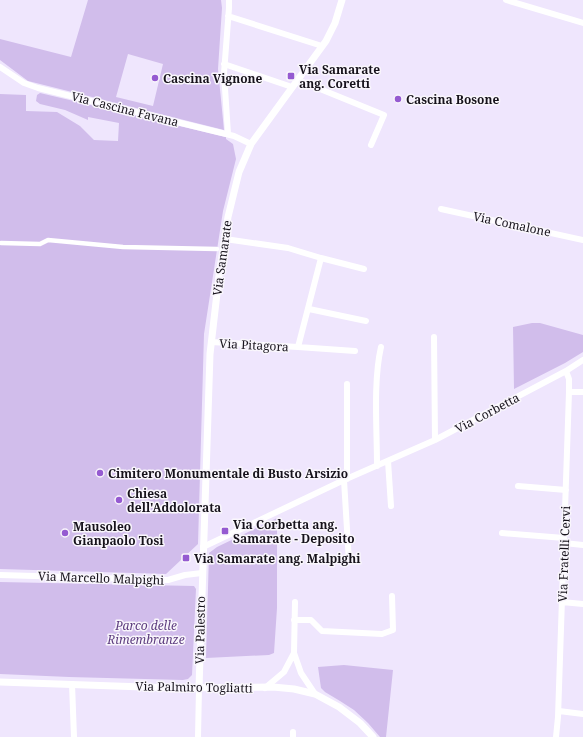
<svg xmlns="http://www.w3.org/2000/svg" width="583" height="737" viewBox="0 0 583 737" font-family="'Noto Serif',serif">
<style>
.green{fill:#d1bdeb;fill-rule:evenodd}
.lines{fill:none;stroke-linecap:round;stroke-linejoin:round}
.pedestrian{stroke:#fff;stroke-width:4.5}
.minor{stroke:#fff;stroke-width:6}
.tertiary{stroke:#fff;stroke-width:7}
.poi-dot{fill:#955ad1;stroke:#f9f6fc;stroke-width:1.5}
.labels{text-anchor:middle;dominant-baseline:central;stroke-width:3;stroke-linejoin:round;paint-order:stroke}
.poi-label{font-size:12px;font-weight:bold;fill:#16121b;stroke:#f9f6fc;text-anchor:start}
.street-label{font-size:12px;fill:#16121b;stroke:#f9f6fc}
.park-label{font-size:12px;font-style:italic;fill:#5d3c7f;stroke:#f9f6fc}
</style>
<rect width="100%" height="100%" fill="#efe6fd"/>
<path class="green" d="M88 0H221L222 8 218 69 224 130 28 81 0 60V39L71 57ZM128 54 163 64 153 106 116 97Z
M40 93 226 137V139L233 144 236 159 223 211 204 334 198 544 166 574 0 569V94L26 95V111L57 112 80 126 94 140 118 141 119 123 88 117V120L65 110 40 104 36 101 37 95Z
M532 323H540L583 335V352L565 363 514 389 513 327Z
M277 518V608L274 653 269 655 206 658 209 553 217 547Z
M0 582 194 586 196 589 192 675 188 679 183 680 69 677 0 674Z
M344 665 393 670 386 737H380L368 723 354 710 340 701 325 692 321 688 318 667Z"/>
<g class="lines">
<path class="pedestrian" d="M1 243 40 244 48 240 123 247 217 249"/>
<path class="minor" d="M506 0 583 23
M228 16 322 46
M224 64 292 87
M0 67 24 83 38 88 234 136 251 144
M298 80 384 115 371 145
M228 134 224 73 229 8V0
M441 209 583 240
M321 258 364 269
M309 309 366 321
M434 337 435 440
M211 342 298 347 321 258 288 248 225 239
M298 347 355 351
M347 384V479
M569 392H583
M388 461 391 506
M377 466C377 429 373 382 381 347
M344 480 349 562
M518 486 566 490
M502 533 564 538
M564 543 583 545
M203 547 344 480 435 440 566 371 583 360
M0 575 168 580 185 575 202 573
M295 602 294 653 301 673 315 694
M562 602 583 604
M294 620H311L322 631 382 634 393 630 392 596
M72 684 74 737
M265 688 284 672 294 653
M559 711 583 714
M293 732V737
M198 737 199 688
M556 737 558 717 569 392V379L566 371"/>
<path class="tertiary" d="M0 682 172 688 273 687 294 689 315 694 339 707 360 723 373 737
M199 688 210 354 219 276 228 217 239 172 251 144 326 41 335 23 342 0"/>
</g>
<g class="poi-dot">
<rect x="287" y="72" width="8" height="8" rx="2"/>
<circle cx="155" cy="78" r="4"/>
<circle cx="398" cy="99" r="4"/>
<circle cx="100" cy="473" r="4"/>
<circle cx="119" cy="500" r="4"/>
<rect x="221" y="527" width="8" height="8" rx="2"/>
<circle cx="65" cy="533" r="4"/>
<rect x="182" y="554" width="8" height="8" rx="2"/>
</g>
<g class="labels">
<g class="poi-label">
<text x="299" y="69">Via Samarate<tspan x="299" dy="14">ang. Coretti</tspan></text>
<text x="163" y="78">Cascina Vignone</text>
<text x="406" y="99">Cascina Bosone</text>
<text x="108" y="473">Cimitero Monumentale di Busto Arsizio</text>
<text x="127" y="493">Chiesa<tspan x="127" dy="14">dell'Addolorata</tspan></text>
<text x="233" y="524">Via Corbetta ang.<tspan x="233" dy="14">Samarate - Deposito</tspan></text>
<text x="73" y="526">Mausoleo<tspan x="73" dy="14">Gianpaolo Tosi</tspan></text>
<text x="194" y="558">Via Samarate ang. Malpighi</text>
</g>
<g class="street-label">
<text transform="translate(125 109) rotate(14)">Via Cascina Favana</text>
<text transform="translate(512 224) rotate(12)">Via Comalone</text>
<text transform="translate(222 258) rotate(-82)">Via Samarate</text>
<text transform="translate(254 345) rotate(3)">Via Pitagora</text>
<text transform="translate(487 413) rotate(-28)">Via Corbetta</text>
<text transform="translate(564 554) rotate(-88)">Via Fratelli Cervi</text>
<text transform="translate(101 578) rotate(2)">Via Marcello Malpighi</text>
<text transform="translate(200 630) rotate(-89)">Via Palestro</text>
<text transform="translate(194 687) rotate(1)">Via Palmiro Togliatti</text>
</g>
<g class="park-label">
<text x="146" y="625">Parco delle<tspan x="146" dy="14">Rimembranze</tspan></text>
</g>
</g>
</svg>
